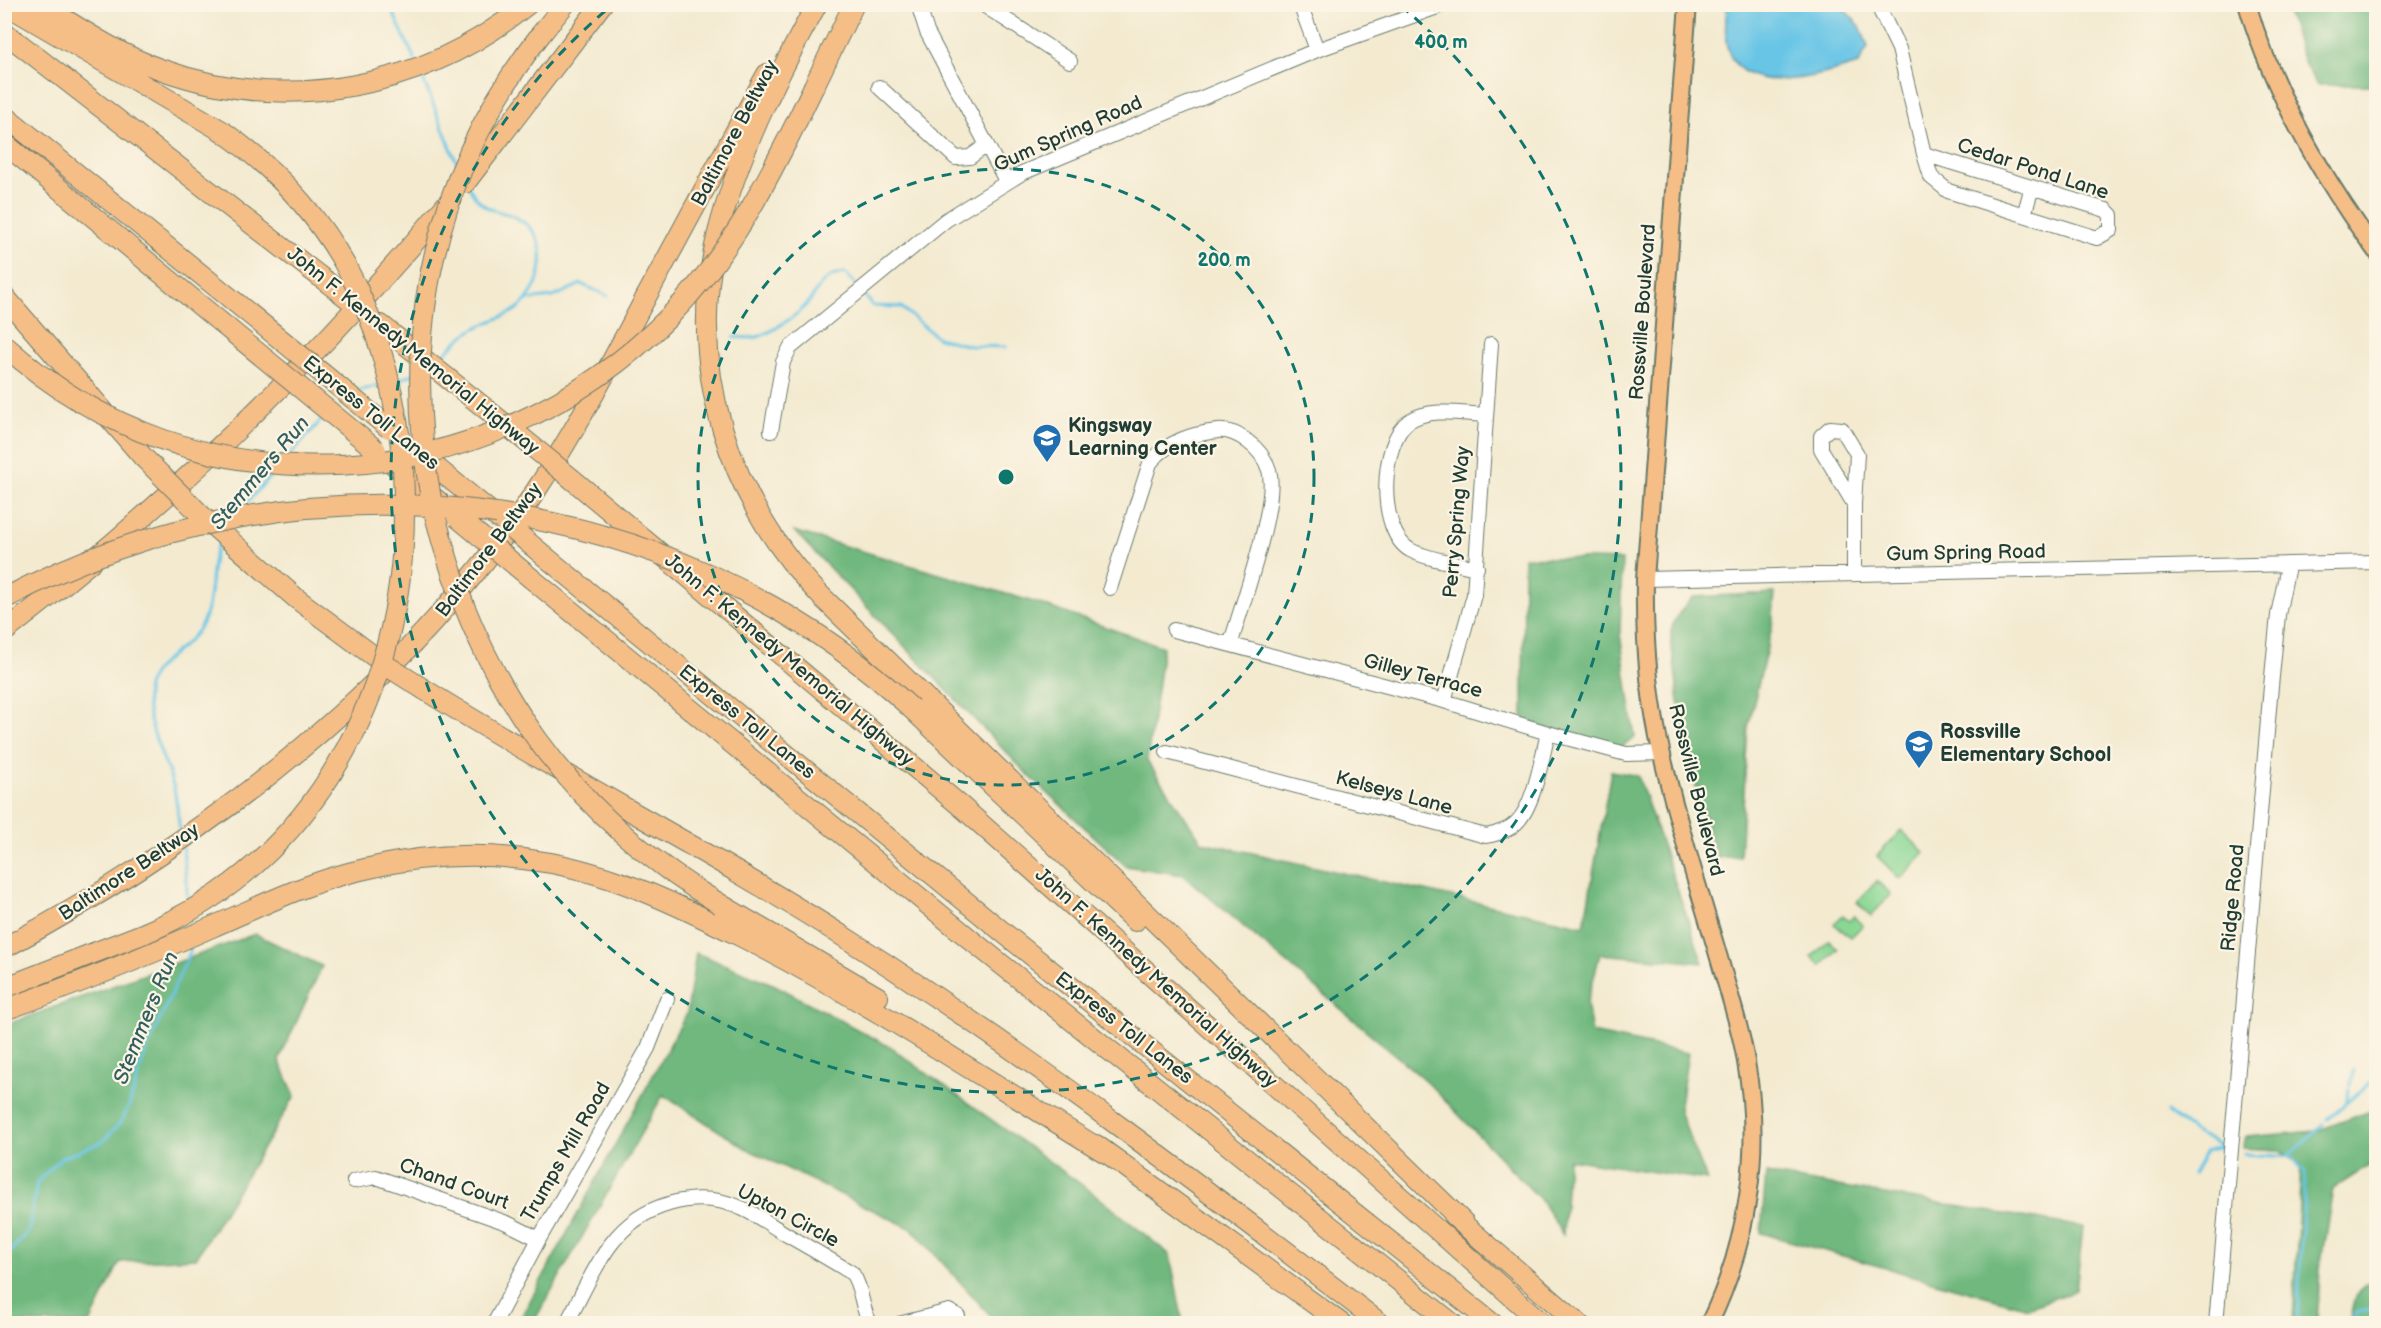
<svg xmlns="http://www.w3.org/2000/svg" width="2381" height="1328" viewBox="0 0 2381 1328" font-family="'Balsamiq Sans',sans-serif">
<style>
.green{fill:#8ad794;stroke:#548a64;stroke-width:1.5}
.forest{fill:#6fb87e;stroke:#477a59;stroke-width:1.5}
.water{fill:#67c5e6;stroke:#43818d;stroke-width:1.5}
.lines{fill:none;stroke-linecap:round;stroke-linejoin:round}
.stream{stroke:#67c5e6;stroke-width:3}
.minor-casing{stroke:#697a6b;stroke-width:16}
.major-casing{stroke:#697a6b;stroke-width:20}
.highway-casing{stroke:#697a6b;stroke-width:22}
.minor{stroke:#fff;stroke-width:14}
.major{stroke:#f6be87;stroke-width:16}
.highway{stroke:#f6be87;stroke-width:20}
.highway-bridge-casing{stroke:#697a6b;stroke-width:22;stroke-linecap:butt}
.highway-bridge{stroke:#f6be87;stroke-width:20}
.ring{fill:none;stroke:#0f766e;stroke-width:3;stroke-dasharray:10 8}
.labels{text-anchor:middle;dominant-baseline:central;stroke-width:4.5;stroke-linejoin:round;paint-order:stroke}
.street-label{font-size:20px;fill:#1f3d34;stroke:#fcf5e5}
.poi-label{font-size:20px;font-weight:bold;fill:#1f3d34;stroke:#fcf5e5;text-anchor:start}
.water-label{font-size:21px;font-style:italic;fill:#315f60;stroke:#fcf5e5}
.centre{fill:#0f766e;stroke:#fcf5e5;stroke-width:3}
.ring-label{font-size:18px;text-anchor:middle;font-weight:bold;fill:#0f766e;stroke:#fcf5e5;stroke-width:4.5;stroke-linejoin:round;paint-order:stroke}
</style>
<rect width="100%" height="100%" fill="#fcf5e5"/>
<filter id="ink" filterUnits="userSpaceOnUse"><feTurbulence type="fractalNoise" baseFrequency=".0167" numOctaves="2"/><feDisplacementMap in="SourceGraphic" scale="12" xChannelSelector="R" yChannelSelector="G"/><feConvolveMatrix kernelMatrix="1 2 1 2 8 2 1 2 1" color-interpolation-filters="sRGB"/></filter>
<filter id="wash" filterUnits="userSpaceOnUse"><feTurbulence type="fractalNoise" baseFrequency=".008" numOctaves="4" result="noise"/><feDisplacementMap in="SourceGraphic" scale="24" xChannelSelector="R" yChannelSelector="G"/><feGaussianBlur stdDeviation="1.35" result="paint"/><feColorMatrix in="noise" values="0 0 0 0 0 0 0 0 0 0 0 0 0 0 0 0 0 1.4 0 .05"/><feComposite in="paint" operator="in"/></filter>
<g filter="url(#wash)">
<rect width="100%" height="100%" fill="#f3ead0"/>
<path class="green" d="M1901 830 1925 853 1900 879 1877 856Z
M1877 881 1891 894 1871 916 1857 902Z
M1843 915 1849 921 1854 916 1863 925 1851 937 1834 924Z
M1829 940 1838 949 1821 966 1812 957Z"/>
<path class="forest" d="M2285 5H2376V85H2317L2305 65Z
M794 531 1034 602 1163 647 1147 761 1202 842 1584 926 1611 771 1638 776 1703 963 1600 954 1587 1004 1592 1033 1688 1053 1679 1111 1707 1180 1568 1159 1563 1235 1540 1199 1427 1082 1183 875 1126 866 1026 773Z
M1524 557 1622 560 1620 634 1635 738 1614 752 1523 723Z
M1775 593 1772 627 1748 728 1740 856 1717 858C1696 796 1681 734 1675 669 1674 657 1670 643 1671 632 1673 619 1684 606 1693 597Z
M255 934 322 966 279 1060 295 1096 196 1258 120 1262 90 1323H5V1025Z
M696 953 775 985 890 1047 1096 1195 1170 1255 1183 1323H997L912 1229 747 1149 663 1095 533 1323H518L687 1013Z
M2376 1109V1161L2333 1189 2320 1268 2317 1323H2293L2301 1165 2278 1150 2243 1148 2246 1137 2316 1131Z
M1766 1174 2083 1227 2076 1290 2028 1308 1761 1233Z
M2376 1280V1323H2350C2355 1301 2353 1288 2376 1280Z"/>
<path class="water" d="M1727 5H1840L1860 26 1868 47 1858 64C1824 75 1739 101 1727 46 1724 33 1726 18 1727 5Z"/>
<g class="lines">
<path class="stream" d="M389 4 415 60
M421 74 457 163
M864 294 873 306 901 307 938 338 971 346 1006 347
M526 300 553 297 581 284 608 296
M734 337C741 337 751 339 757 337 767 335 794 317 801 310 820 294 815 277 845 273L858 287
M437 360C447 352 455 342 465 335 480 323 499 320 514 311 540 295 553 248 528 226 506 205 486 220 469 187
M395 381 414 374
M354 392 383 384
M291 454 324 417
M240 510 276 470
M180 830C178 816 177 802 174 789 167 760 133 704 153 674 167 654 192 645 203 621 215 595 207 565 220 541
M183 848 188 901
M2350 1085 2354 1070
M2346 1103 2349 1089
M2167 1112 2194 1132 2222 1146
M2327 1119 2376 1078
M2244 1154 2292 1157 2305 1172 2297 1324
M2288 1156 2323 1124
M2193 1174 2206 1151 2222 1146
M4 1259 29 1230 37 1182 61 1158 102 1142 121 1122 129 1106 145 1053 190 952V944
M2348 1324 2358 1312 2376 1309"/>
</g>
</g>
<g filter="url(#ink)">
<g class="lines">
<g class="minor-casing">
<path id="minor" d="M918 4 927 32 1006 181
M982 4 1070 61
M1300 4 1317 50
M1877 4 1899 49 1924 154
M879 87 956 158 970 157 987 145
M1924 154 2106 210 2111 215V230L2097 238 1948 191 1931 177Z
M2024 215 2032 187
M771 431 783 362 790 348 946 220 1022 173 1317 50 1446 4
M1854 504 1821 449V436L1830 428 1842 429 1857 454 1854 504V574
M1477 568C1456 563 1429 560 1410 550 1377 531 1380 442 1409 421 1431 407 1462 414 1486 415
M1645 579 2376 562
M1110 588 1150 463C1168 441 1191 434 1218 431 1228 430 1239 435 1247 441 1257 448 1265 458 1269 470 1279 503 1241 606 1231 643
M1174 630 1444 701 1548 733 1626 754 1661 753
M1444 701 1474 595 1491 344
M1167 752 1486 836C1496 834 1508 831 1516 823 1534 807 1542 757 1548 733
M354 1181 376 1177 507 1223 539 1239
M494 1324 539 1239 648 1048 667 999
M566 1324C580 1299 594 1266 611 1244 641 1204 696 1188 741 1208 758 1215 773 1227 789 1236 810 1248 831 1260 852 1273 863 1288 860 1308 871 1324
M899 1324 949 1311 958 1316 959 1324
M2216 1324 2270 697 2278 615 2288 566"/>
</g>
<g class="major-casing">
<path id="major" d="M1688 4 1645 579C1644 638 1648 697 1662 755 1678 826 1701 895 1721 965 1730 997 1741 1029 1746 1062 1762 1149 1748 1244 1709 1324
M2247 4C2274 95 2321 176 2376 251"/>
</g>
<g class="highway-casing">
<path id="highway" d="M5 4 222 131
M40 4C79 28 117 54 160 69 287 115 424 89 528 4
M817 4C776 78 737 156 717 237 686 368 729 501 821 596L1464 1223
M4 32 354 303
M541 34 565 4
M814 86 854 4
M4 115 235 302
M4 143 219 321
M465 183 602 4
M4 296 143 457
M381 325 516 433
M416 451 498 518
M392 463 439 502
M572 479 963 808 1543 1324
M203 517 297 599 387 666
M548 559 1015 942 1493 1324
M532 579 976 944 1453 1324
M4 632C168 505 319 358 452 198
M425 690C565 778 713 853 852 942 1035 1059 1208 1191 1381 1324
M911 708 1135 921
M720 904 878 997
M4 948C211 836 400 691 533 495 575 432 610 365 645 299 686 224 726 148 767 74
M4 988 145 933
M4 1010C75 985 144 957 212 927 263 905 310 881 365 869 425 854 489 852 551 863 619 876 680 906 742 937 868 1001 985 1079 1106 1153
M1096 1145 1342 1324
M1454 1216 1579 1324"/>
</g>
<use href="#minor" class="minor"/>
<use href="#major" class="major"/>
<use href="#highway" class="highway"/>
<g class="highway-bridge-casing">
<path id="highway-bridge" d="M222 131C334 210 383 312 401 446
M235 302 389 428
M219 321 376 450
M4 345C197 520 489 499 669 317 734 251 774 169 814 86
M516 433 572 479
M143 457 203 517
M403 468 404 497
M431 499C400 330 435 171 541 34
M435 515C477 683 571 816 720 904
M457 517 532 579
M506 524 548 559
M4 599C293 443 668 482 911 708
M387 666 425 690
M145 933C314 863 403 692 404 514"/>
</g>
<use href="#highway-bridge" class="highway-bridge"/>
</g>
</g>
<g class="ring">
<circle cx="1006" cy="477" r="308"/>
<path d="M1401 6A615 615 0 1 1 611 6"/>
</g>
<defs>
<g id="school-pin" transform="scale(1.5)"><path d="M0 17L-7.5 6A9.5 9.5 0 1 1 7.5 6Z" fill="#1f6fb2" stroke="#fcf5e5"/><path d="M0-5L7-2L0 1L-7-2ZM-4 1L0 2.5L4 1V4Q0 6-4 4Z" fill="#fff"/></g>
</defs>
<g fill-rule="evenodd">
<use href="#school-pin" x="1047" y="438"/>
<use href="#school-pin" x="1919" y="744"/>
</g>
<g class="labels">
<g class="street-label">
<text transform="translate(735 133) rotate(-62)">Baltimore Beltway</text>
<text transform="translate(1068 134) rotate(-24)">Gum Spring Road</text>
<text transform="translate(2033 169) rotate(18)">Cedar Pond Lane</text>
<text transform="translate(1643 312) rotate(-86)">Rossville Boulevard</text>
<text transform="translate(413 351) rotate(39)">John F. Kennedy Memorial Highway</text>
<text transform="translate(371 413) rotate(39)">Express Toll Lanes</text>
<text transform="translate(1457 522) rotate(-85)">Perry Spring Way</text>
<text transform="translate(489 550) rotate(-53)">Baltimore Beltway</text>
<text transform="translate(1966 553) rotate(-1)">Gum Spring Road</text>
<text transform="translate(789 660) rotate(40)">John F. Kennedy Memorial Highway</text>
<text transform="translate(1423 676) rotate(15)">Gilley Terrace</text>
<text transform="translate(747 722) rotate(39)">Express Toll Lanes</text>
<text transform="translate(1696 790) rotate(76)">Rossville Boulevard</text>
<text transform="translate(1394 793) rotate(15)">Kelseys Lane</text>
<text transform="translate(129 872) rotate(-33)">Baltimore Beltway</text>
<text transform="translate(2233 898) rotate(-85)">Ridge Road</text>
<text transform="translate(1156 978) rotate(42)">John F. Kennedy Memorial Highway</text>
<text transform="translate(1124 1028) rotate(38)">Express Toll Lanes</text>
<text transform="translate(566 1152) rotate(-60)">Trumps Mill Road</text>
<text transform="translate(454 1184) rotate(20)">Chand Court</text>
<text transform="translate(788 1216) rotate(28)">Upton Circle</text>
</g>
<g class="poi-label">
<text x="1068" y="426">Kingsway<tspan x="1068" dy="23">Learning Center</tspan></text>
<text x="1940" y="732">Rossville<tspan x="1940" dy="23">Elementary School</tspan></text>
</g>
<g class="water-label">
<text transform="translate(260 473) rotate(-50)">Stemmers Run</text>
<text transform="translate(146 1018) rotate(-68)">Stemmers Run</text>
</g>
</g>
<circle cx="1006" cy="477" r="9" class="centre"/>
<g class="ring-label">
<text x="1441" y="48">400 m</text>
<text x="1224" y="266">200 m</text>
</g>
<rect width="2381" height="1328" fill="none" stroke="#fcf5e5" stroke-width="24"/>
</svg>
